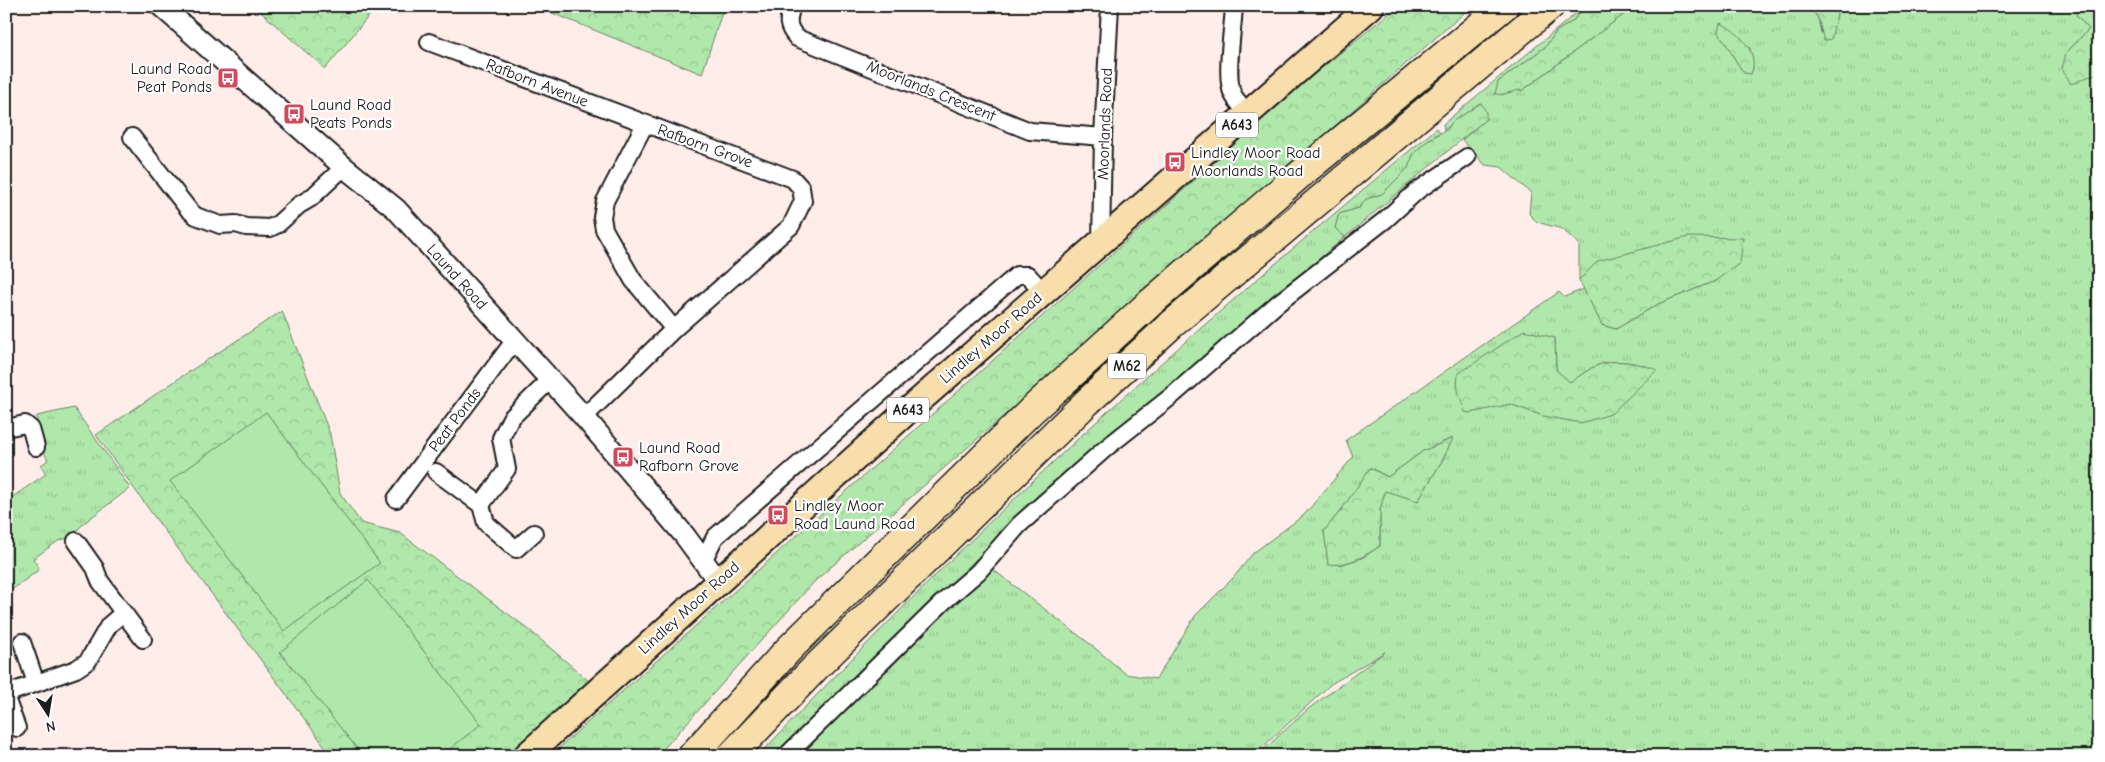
<svg xmlns="http://www.w3.org/2000/svg" width="2105" height="762" viewBox="0 0 2105 762" font-family="'Comic Neue',sans-serif">
<style>
.grass{fill:url(#grass-tufts);stroke:#668264;fill-rule:evenodd}
.forest{fill:url(#forest-crowns);stroke:#668264}
.garden{fill:#b0e8ab;stroke:#668264}
.lines{fill:none;stroke-linecap:round;stroke-linejoin:round}
.minor-casing{stroke:#1c1c1c;stroke-width:20}
.tertiary-casing{stroke:#1c1c1c;stroke-width:24}
.primary-casing{stroke:#1c1c1c;stroke-width:29}
.motorway-casing{stroke:#1c1c1c;stroke-width:31}
.minor{stroke:#fff;stroke-width:16}
.tertiary{stroke:#fff;stroke-width:20}
.primary{stroke:#f8deab;stroke-width:25}
.motorway{stroke:#f8deab;stroke-width:28}
.labels{text-anchor:middle;dominant-baseline:central;stroke-width:4.5;stroke-linejoin:round;paint-order:stroke}
.shield{fill:#fff;stroke:#606060;stroke-width:1}
.shield-label{font-size:15px;font-weight:bold;fill:#1c1c1c}
.poi-label{font-size:16px;fill:#1c1c1c;stroke:#fff;text-anchor:start}
.street-label{font-size:16px;fill:#1c1c1c;stroke:#fff}
</style>
<defs>
<pattern id="grass-tufts" width="24" height="20" patternUnits="userSpaceOnUse" patternTransform="scale(1.25)"><rect width="24" height="20" fill="#b0e8ab"/><path d="M3 7l-1-3M5 7V3M7 7l1-3M15 17l-1-3M17 17v-4M19 17l1-3" fill="none" stroke="#97c693"/></pattern>
<pattern id="forest-crowns" width="20" height="18" patternUnits="userSpaceOnUse" patternTransform="scale(1.25)"><rect width="20" height="18" fill="#b0e8ab"/><path d="M2 6a3 3 0 1 1 6 0M12 15a3 3 0 1 1 6 0" fill="none" stroke="#97c693"/></pattern>
</defs>
<rect width="100%" height="100%" fill="#ffede9"/>
<filter id="ink" filterUnits="userSpaceOnUse"><feTurbulence type="fractalNoise" baseFrequency=".02" numOctaves="2"/><feDisplacementMap in="SourceGraphic" scale="10" xChannelSelector="R" yChannelSelector="G"/><feConvolveMatrix kernelMatrix="1 2 1 2 8 2 1 2 1" color-interpolation-filters="sRGB"/></filter>
<g filter="url(#ink)">
<path class="grass" d="M1635 6H1809L1818 18 1821 33 1837 15 1834 6H2077V15L2089 29 2066 53 2095 74 2099 69V730L2090 734 2099 750V756H1285L1284 754 1281 756H1257L1308 709 1385 652 1331 684 1253 756H801L811 740 968 590 977 585 991 568 1090 644 1126 674 1156 679 1195 616 1234 577 1253 553 1304 515 1353 457 1346 440 1559 292 1564 297 1584 289 1602 325 1616 329 1658 304 1715 281 1598 261 1579 280V244L1562 229 1537 222 1529 214 1531 193 1501 167 1485 165 1462 140 1486 119 1480 103 1444 130 1443 124 1575 14 1579 12 1573 21 1557 31 1545 47 1498 82 1501 95 1515 90H1523ZM1718 32 1750 48 1753 68 1751 73H1744C1734 60 1729 45 1718 32ZM1555 338 1556 370 1570 383C1579 377 1588 369 1598 365 1616 358 1639 363 1656 370L1543 416 1510 404ZM1452 438 1443 459 1418 501 1385 490 1380 510V546L1362 558 1340 565 1324 531 1342 509 1371 468 1388 477 1423 451Z
M1437 128 1440 132 1428 140 1414 153 1408 168 1382 194 1366 199 1359 208 1339 214 1335 228 1345 237 1000 530C998 546 992 553 976 559L777 756H758C878 630 1001 508 1130 391 1230 301 1333 214 1437 128Z
M74 408 130 488 84 523 71 537 58 541 33 559 40 569 6 594 8 500 46 474 41 465 48 460C40 445 36 433 37 416Z"/>
<path class="forest" d="M254 6H377L325 69Z
M535 6H724L702 74Z
M1398 6H1472L815 581 657 756H550L1302 84Z
M1586 6H1635L1523 90C1513 90 1505 96 1495 94L1498 82 1545 47 1557 31 1573 21Z
M1809 6H1834L1837 15 1831 39 1824 41 1818 18Z
M2077 6H2099V69L2095 74 2071 84 2062 69 2066 53 2089 29 2076 15Z
M1720 23C1737 30 1761 53 1751 74L1744 73C1734 60 1728 45 1718 32Z
M1481 103 1486 112V119L1345 237 1335 228 1339 214 1359 208 1366 199 1382 194 1408 168 1414 153 1428 140 1448 129 1452 122Z
M1688 237 1743 238 1740 263 1715 281 1658 304 1616 329 1602 325 1579 280 1598 261Z
M282 311 330 434 340 493 361 523 400 533 527 628 590 682 512 756H332L153 515 96 435 181 377Z
M1524 330 1555 338 1556 370 1570 382C1579 377 1588 369 1598 365 1616 358 1640 363 1657 370L1611 414 1581 423 1543 416 1510 404 1471 413 1465 412 1457 387 1458 374Z
M1453 438 1443 459 1418 501 1385 491 1380 510V546C1364 557 1348 565 1328 565L1324 531 1342 509 1370 468 1388 477 1423 451Z"/>
<path class="garden" d="M266 412 380 563 284 631 170 481Z
M368 580 481 724 441 756H363L280 652Z
M2099 730V750L2090 734Z"/>
<g class="lines">
<g class="minor-casing">
<path id="minor" d="M792 6C787 21 787 27 797 38L1030 131 1103 137
M1234 6C1233 29 1226 68 1231 89 1233 99 1243 107 1249 114
M429 42 793 179 801 188 803 201 791 226 674 329 584 417
M645 124 605 201 602 217 604 229 633 280 674 329
M132 137 189 210 196 216 220 225 236 224 246 227 270 228 278 224 299 205 311 198 344 167
M1101 243 1103 137 1110 6
M6 428 25 424 31 429 36 447
M436 472 481 505
M396 499 514 341
M534 533 516 549 486 523 481 505 507 469 501 438 511 418 550 380
M76 541 95 568 100 581 143 639
M703 561 715 537 1017 275H1028L1043 292
M22 642 36 683
M6 694 76 669 88 661 109 625 123 613
M6 698 17 728
M786 756 942 603 978 572 1019 525 1106 448 1173 395 1277 304 1385 220 1417 191 1467 157"/>
</g>
<g class="tertiary-casing">
<path id="tertiary" d="M161 6 344 167 396 209 584 417 685 536 718 581"/>
</g>
<g class="primary-casing">
<path id="primary" d="M526 756 904 414 1371 6"/>
</g>
<g class="motorway-casing">
<path id="motorway" d="M692 756 788 650 1032 410 1149 304 1297 177 1504 6
M731 756 814 669 1086 403 1171 325 1550 6"/>
</g>
<use href="#minor" class="minor"/>
<use href="#tertiary" class="tertiary"/>
<use href="#primary" class="primary"/>
<use href="#motorway" class="motorway"/>
</g>
</g>
<defs>
<g id="bus-square" transform="scale(1.125)"><rect x="-9" y="-9" width="18" height="18" rx="4" fill="#d1495b" stroke="#fff"/><path d="M-5-6H5V4H4V6H2V4H-2V6H-4V4H-5ZM-3.5-4V0h7V-4ZM-3.5 1.2v1.5H-2V1.2ZM2 1.2v1.5H3.5V1.2Z" fill="#fff"/></g>
</defs>
<g fill-rule="evenodd">
<use href="#bus-square" x="228" y="78"/>
<use href="#bus-square" x="294" y="114"/>
<use href="#bus-square" x="1175" y="162"/>
<use href="#bus-square" x="623" y="457"/>
<use href="#bus-square" x="778" y="515"/>
</g>
<g class="labels">
<g class="shield">
<rect x="1216" y="112.5" width="42" height="25" rx="4"/>
<rect x="1108" y="353.5" width="38" height="25" rx="4"/>
<rect x="887" y="397.5" width="42" height="25" rx="4"/>
</g>
<g class="shield-label">
<text x="1237" y="125">A643</text>
<text x="1127" y="366">M62</text>
<text x="908" y="410">A643</text>
</g>
<g class="poi-label">
<text x="212" y="69" text-anchor="end">Laund Road<tspan x="212" dy="18">Peat Ponds</tspan></text>
<text x="310" y="105">Laund Road<tspan x="310" dy="18">Peats Ponds</tspan></text>
<text x="1191" y="153">Lindley Moor Road<tspan x="1191" dy="18">Moorlands Road</tspan></text>
<text x="639" y="448">Laund Road<tspan x="639" dy="18">Rafborn Grove</tspan></text>
<text x="794" y="506">Lindley Moor<tspan x="794" dy="18">Road Laund Road</tspan></text>
</g>
<g class="street-label">
<text transform="translate(537 83) rotate(21)">Rafborn Avenue</text>
<text transform="translate(931 91) rotate(22)">Moorlands Crescent</text>
<text transform="translate(1105 124) rotate(-88)">Moorlands Road</text>
<text transform="translate(705 146) rotate(20)">Rafborn Grove</text>
<text transform="translate(457 277) rotate(48)">Laund Road</text>
<text transform="translate(991 338) rotate(-41)">Lindley Moor Road</text>
<text transform="translate(455 420) rotate(-53)">Peat Ponds</text>
<text transform="translate(689 608) rotate(-42)">Lindley Moor Road</text>
</g>
</g>
<rect width="2105" height="762" fill="none" stroke="#fff" stroke-width="25"/>
<rect x="12" y="12" width="2080" height="737" fill="none" stroke="#1c1c1c" stroke-width="2" filter="url(#ink)"/>
<g transform="translate(48 714) rotate(168)" stroke="#ffffff" stroke-width="4" paint-order="stroke">
<path d="M0-4L9 19L0 12L-9 19Z" fill="#1c1c1c"/>
<text y="-8" font-size="14" font-weight="bold" text-anchor="middle" fill="#1c1c1c">N</text>
</g>
</svg>
